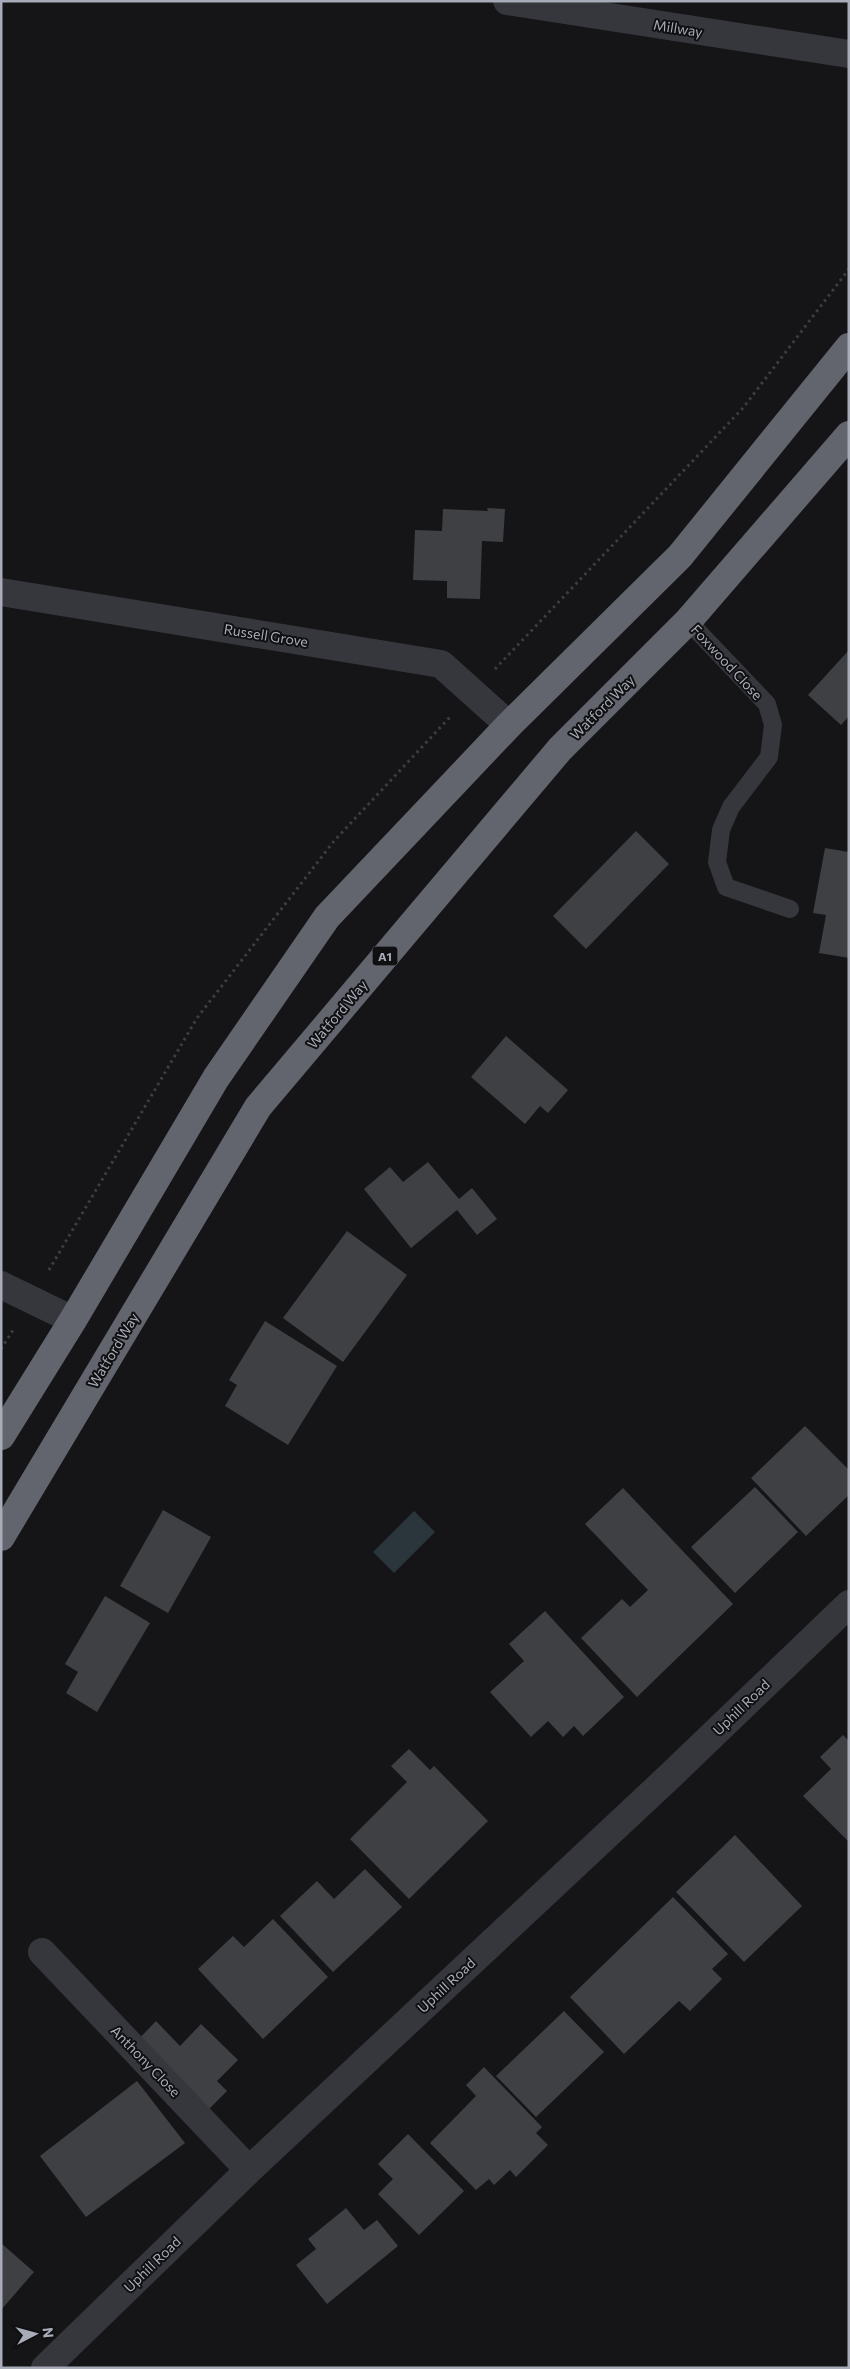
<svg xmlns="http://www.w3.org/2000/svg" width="850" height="2369" viewBox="0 0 850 2369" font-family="Commissioner,sans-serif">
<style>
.water{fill:#2b353c}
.building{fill:#3f4044}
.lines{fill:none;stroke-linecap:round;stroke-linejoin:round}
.path{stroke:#3c3e44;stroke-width:3;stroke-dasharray:2.5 4;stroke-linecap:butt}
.lane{stroke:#36373d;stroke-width:18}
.street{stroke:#36373d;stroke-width:28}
.highway{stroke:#62656e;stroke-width:28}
.labels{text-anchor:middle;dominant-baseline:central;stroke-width:4;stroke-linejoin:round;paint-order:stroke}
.shield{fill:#101012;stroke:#7a7d86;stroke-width:1}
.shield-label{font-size:12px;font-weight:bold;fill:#a7acb8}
.street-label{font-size:14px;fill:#a7acb8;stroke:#101012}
</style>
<rect width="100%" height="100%" fill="#151517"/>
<path class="water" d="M414 1511 435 1532 394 1573 373 1552Z"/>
<path class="building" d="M487 508 505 509 503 542 482 541 480 599 447 598V581L413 580 415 530 442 531 443 509 488 511Z
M849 650V716L841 725 808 695Z
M636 831 669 864 586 949 553 916Z
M825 848 849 852V958L819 953 826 915 813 913Z
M506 1036 568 1090 548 1113 540 1106 525 1124 471 1077Z
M428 1162 459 1199 472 1188 497 1219 477 1235 457 1210 411 1248 364 1189 390 1167 403 1182Z
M347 1231 407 1275 343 1362 283 1318Z
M265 1321 337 1366 288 1445 225 1406 237 1385 229 1380Z
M805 1426 849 1470V1495L806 1536 751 1478Z
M755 1487 798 1532 735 1593 691 1547Z
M623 1488 733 1604 637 1697 581 1638 622 1599 630 1607 648 1590 585 1524Z
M163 1510 211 1537 168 1613 120 1586Z
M105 1596 150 1623 97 1712 66 1693 78 1672 65 1664Z
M545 1611 624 1697 583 1736 574 1726 563 1737 548 1721 531 1737 490 1692 524 1661 509 1644Z
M843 1735 849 1741V1842L803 1796 831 1769 820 1757Z
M409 1749 430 1770 434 1766 488 1821 409 1899 350 1839 407 1782 391 1766Z
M735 1835 802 1906 744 1962 676 1892Z
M365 1869 402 1907 333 1972 280 1916 317 1881 334 1899Z
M673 1897 728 1954 712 1969 722 1979 690 2011 679 2001 624 2054 570 1997Z
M273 1919 328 1977 263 2039 198 1969 233 1936 244 1947Z
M564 2011 604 2052 536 2117 496 2076Z
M156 2021 180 2046 201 2024 238 2060 217 2081 227 2091 204 2114 134 2044Z
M484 2067 542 2127 536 2133 548 2145 516 2177 510 2170 494 2185 489 2179 476 2190 430 2143 476 2096 466 2085Z
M137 2081 185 2143 86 2217 40 2156Z
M408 2134 464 2191 419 2235 378 2194 393 2179 378 2164Z
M346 2208 364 2230 377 2220 398 2246 327 2304 296 2265 316 2249 308 2239Z
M1 2243 34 2272 1 2310Z"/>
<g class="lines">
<path class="path" d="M495 669 743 408 849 269
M49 1270 197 1018 334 841 450 717
M1 1349 15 1327"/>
<path class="lane" d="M688 621 767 704 773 725 769 757 731 807 721 830 717 862 726 887 790 909"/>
<path class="street" d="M507 1 849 54
M1 592 441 664 509 725
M1 1285 73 1320
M42 1952 249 2170
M45 2368 249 2170 670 1776 849 1604"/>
<path class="highway" d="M1 1436 73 1320 216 1078 327 917 509 725 680 556 849 347
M1 1537 258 1107 560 749 688 621 849 435"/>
</g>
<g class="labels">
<rect class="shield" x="372.5" y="946.5" width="25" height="19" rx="4"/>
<g class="shield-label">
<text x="385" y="956">A1</text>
</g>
<g class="street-label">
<text transform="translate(678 28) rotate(9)">Millway</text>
<text transform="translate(266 635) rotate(9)">Russell Grove</text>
<text transform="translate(727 662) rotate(47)">Foxwood Close</text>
<text transform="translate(602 707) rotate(-45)">Watford Way</text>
<text transform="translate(337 1014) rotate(-50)">Watford Way</text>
<text transform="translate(113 1350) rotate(-59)">Watford Way</text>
<text transform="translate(741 1707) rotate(-44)">Uphill Road</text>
<text transform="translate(446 1985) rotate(-43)">Uphill Road</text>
<text transform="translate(146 2061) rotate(46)">Anthony Close</text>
<text transform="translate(152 2264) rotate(-44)">Uphill Road</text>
</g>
</g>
<rect width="850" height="2369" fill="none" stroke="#a7acb8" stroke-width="5"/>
<g transform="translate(35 2334) rotate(84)" stroke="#101012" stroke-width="4" paint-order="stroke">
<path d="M0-4L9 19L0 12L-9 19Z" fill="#a7acb8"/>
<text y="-8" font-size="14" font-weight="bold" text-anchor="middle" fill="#a7acb8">N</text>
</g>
</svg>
